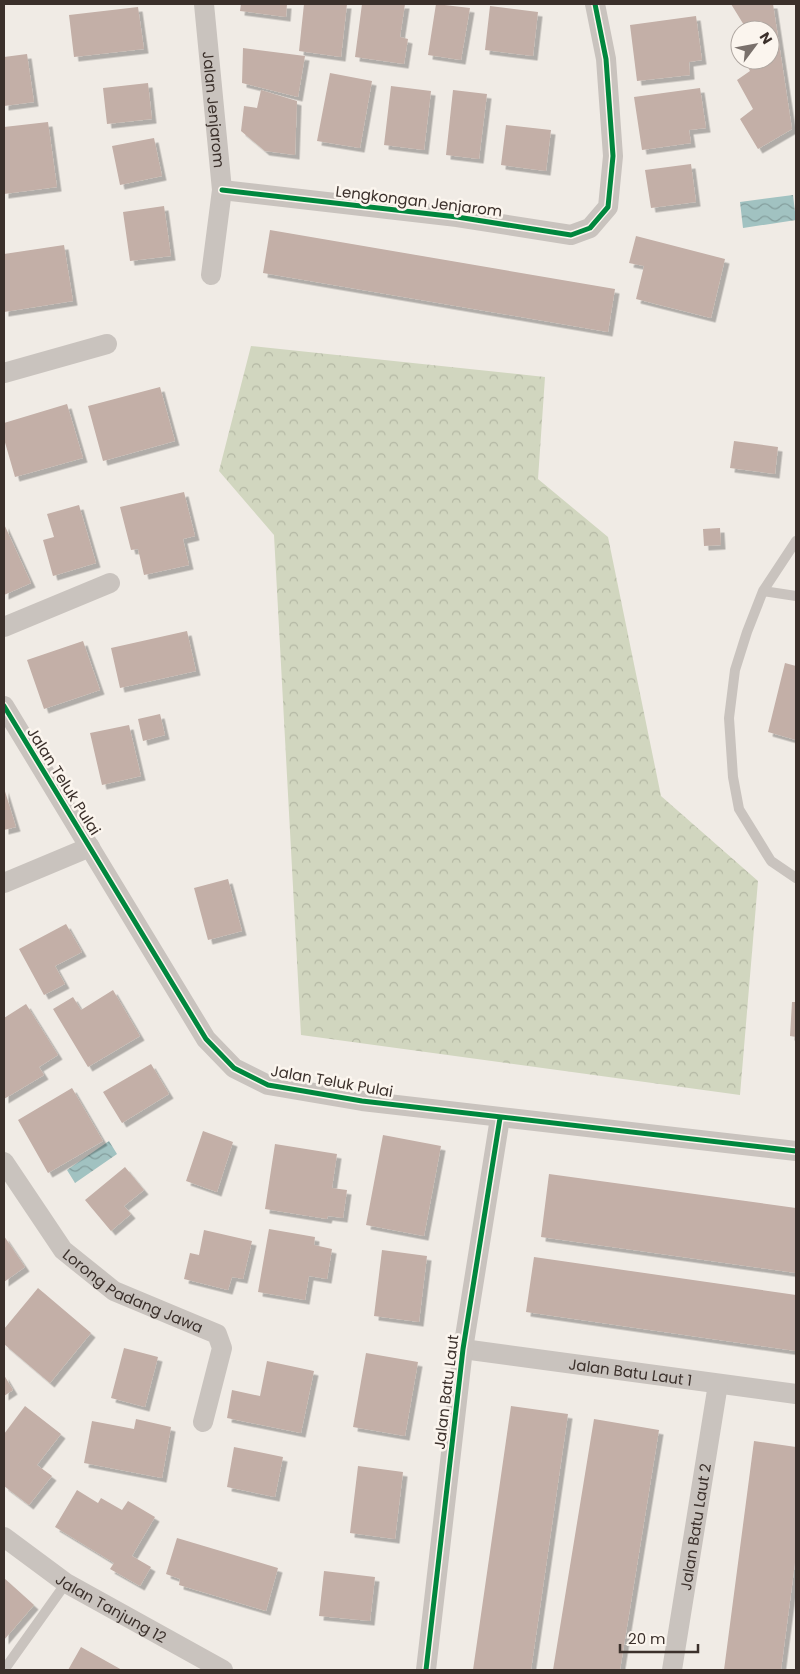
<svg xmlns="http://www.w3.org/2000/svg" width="800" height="1674" viewBox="0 0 800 1674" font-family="Poppins,sans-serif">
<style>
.forest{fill:url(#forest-crowns)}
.water{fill:url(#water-waves)}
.building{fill:#c3afa7;filter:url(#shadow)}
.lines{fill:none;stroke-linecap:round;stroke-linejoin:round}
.service{stroke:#c9c3be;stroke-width:10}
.minor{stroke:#c9c3be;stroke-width:20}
.cycleway-casing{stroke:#fbf5ee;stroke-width:8}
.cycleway{stroke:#00873e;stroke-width:5}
.labels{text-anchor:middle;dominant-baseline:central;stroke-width:5;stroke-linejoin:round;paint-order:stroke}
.street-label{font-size:15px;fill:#3b302b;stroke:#fbf5ee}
</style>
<defs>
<pattern id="forest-crowns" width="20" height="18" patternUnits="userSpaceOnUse" patternTransform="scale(1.25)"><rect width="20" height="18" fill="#d1d6bf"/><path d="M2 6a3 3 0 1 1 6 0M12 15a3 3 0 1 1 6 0" fill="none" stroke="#b4b8a4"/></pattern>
<pattern id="water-waves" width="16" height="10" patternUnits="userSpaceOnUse" patternTransform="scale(1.25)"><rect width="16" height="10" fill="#a1c2c1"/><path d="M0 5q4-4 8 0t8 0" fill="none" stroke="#849e9d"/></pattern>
<filter id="shadow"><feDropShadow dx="4.5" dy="4.5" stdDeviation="0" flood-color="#0004"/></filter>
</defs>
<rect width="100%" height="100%" fill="#f0ebe5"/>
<path class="forest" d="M251 346 545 377 538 479 608 537 661 796 758 881 740 1095 301 1035 274 535 219 471Z"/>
<path class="water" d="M793 195 796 220 743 228 740 202Z
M109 1141 117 1154 75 1183 67 1170Z"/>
<path class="building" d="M241 4H287L286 17 240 11Z
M304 4H347L341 57 299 51Z
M362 4H405L400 37 408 39 404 64 355 57Z
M436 4 470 8 461 60 428 55Z
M731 4H773L792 129 758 149 740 119 753 109 737 80 750 71 744 60H770V30H747Z
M490 6 538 12 533 56 485 50Z
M138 7 144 49 74 57 69 15Z
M696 16 702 60 689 62 690 75 637 81 630 25Z
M740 34V54L732 39Z
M243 48 305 56 298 97 242 83Z
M27 54 34 102 4 106V57Z
M330 73 372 81 360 148 317 141Z
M148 83 152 119 107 124 103 88Z
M391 86 431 91 424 150 384 145Z
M700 88 706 128 689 130 691 143 642 150 634 97Z
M261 90 297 101 295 155 265 151 241 131 244 106 257 108Z
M453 90 487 94 479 159 446 155Z
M48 122 57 187 4 194V127Z
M506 125 551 130 546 171 501 165Z
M154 138 162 176 120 185 112 146Z
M691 164 696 202 651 208 645 170Z
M164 206 171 256 130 261 123 212Z
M270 230 615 289 608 332 263 273Z
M636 236 725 259 711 318 636 299 644 266 629 263Z
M64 245 73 301 4 312V254Z
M160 387 175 441 103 461 88 406Z
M67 404 83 458 15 477 4 439V423Z
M734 441 778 447 775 474 730 468Z
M184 492 195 536 183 539 189 565 144 575 138 549 131 550 120 507Z
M79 505 96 563 53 576 43 540 54 537 47 514Z
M4 524 31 583 4 595Z
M720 528 721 545 704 546 703 529Z
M187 631 196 671 120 688 111 648Z
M83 641 100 690 44 709 27 660Z
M785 663 796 666V740L768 732Z
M160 714 165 735 143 741 138 719Z
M129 725 141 776 102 785 90 733Z
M4 788 16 827 4 830Z
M228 879 242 931 208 940 194 888Z
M66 924 82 952 55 966 65 984 44 995 19 949Z
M113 990 140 1036 88 1067 53 1009 73 997 81 1010Z
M792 1002H796V1037L790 1036Z
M26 1004 58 1055 39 1067 44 1075 4 1099V1018Z
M151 1064 169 1094 122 1123 103 1092Z
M72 1088 103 1141 48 1173 18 1120Z
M203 1131 233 1142 217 1192 186 1181Z
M383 1135 441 1146 424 1236 366 1225Z
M275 1144 337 1154 332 1188 347 1190 343 1218 328 1216 327 1219 265 1209Z
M125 1167 144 1190 124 1206 131 1214 111 1231 85 1200Z
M549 1174 796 1208V1273L541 1237Z
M269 1229 315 1237 314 1245 332 1249 327 1279 309 1276 305 1300 258 1292Z
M204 1230 252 1241 243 1279 232 1277 228 1290 184 1279 190 1253 199 1255Z
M4 1236 25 1267 4 1282Z
M382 1250 427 1256 419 1322 374 1316Z
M534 1257 796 1295V1351L526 1312Z
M38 1288 91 1333 50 1383 4 1344V1329Z
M124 1348 158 1357 145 1407 111 1398Z
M366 1353 418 1362 405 1436 353 1427Z
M267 1361 314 1371 301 1433 227 1418 232 1390 260 1396Z
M4 1375 13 1390 4 1396Z
M25 1406 61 1434 37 1465 52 1476 29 1505 4 1486V1434Z
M511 1406 568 1414 531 1670H473Z
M136 1419 171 1427 162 1478 84 1463 92 1421 134 1429Z
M594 1419 659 1430 620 1670H553Z
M754 1441 796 1447V1555L781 1670H724Z
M234 1447 283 1457 275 1497 227 1487Z
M358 1466 403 1472 395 1539 350 1533Z
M77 1490 98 1503 101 1498 122 1510 128 1501 155 1517 132 1556 151 1567 140 1586 110 1569 114 1563 55 1527Z
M177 1538 278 1568 266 1611 179 1585 180 1579 166 1574Z
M324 1571 375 1577 370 1621 319 1616Z
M4 1578 34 1605 4 1640Z
M81 1647 122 1670H68Z"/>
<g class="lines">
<path class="service" d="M796 541 763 591 747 632 735 670 729 718 733 777 739 809 771 861 796 878
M763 591 796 596
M4 1670 66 1583"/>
<g class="minor">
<path id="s1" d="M204 4 222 190 211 275"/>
<path d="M222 190 457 217 571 235 590 228 608 207 613 156 606 59 595 4"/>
<path d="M4 373 107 344"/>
<path d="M4 627 110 583"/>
<path d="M4 706 206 1039 234 1068 268 1085 362 1101 796 1151"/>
<path d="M4 883 90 847"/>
<path id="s2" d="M4 1162 63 1250 114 1291 217 1334 222 1348 203 1422"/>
<path id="s3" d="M463 1349 796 1394"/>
<path id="s4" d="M4 1537 66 1583 223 1670"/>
<path d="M426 1670 463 1349 500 1118"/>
<path id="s5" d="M672 1670 718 1384"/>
</g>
<g class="cycleway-casing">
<path id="cycleway" d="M222 190 457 217 571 235 590 228 608 207 613 156 606 59 595 4
M4 706 206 1039 234 1068 268 1085 362 1101 796 1151
M426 1670 463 1349 500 1118"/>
</g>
<use href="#cycleway" class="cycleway"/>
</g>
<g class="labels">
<g class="street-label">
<text stroke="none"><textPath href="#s1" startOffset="106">Jalan Jenjarom</textPath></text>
<text transform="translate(419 201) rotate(7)">Lengkongan Jenjarom</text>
<text transform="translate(64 781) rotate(58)">Jalan Teluk Pulai</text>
<text transform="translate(332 1081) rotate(10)">Jalan Teluk Pulai</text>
<text stroke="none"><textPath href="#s2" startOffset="188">Lorong Padang Jawa</textPath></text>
<text stroke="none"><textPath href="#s3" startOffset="169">Jalan Batu Laut 1</textPath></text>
<text transform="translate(446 1392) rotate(-83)">Jalan Batu Laut</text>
<text stroke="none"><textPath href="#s5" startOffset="145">Jalan Batu Laut 2</textPath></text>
<text stroke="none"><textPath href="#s4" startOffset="129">Jalan Tanjung 12</textPath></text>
</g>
</g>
<rect width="800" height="1674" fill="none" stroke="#3b302b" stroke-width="10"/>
<g transform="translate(755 45) rotate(58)"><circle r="24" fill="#fbf5ee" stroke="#aea6a0"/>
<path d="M0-4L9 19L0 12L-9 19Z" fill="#7a716c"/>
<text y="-8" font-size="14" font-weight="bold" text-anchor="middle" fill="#3b302b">N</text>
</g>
<path d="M620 1644v8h78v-8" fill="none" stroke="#3b302b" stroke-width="2.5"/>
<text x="628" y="1644" font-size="15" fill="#3b302b" stroke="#fbf5ee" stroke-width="4" paint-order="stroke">20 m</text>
</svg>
